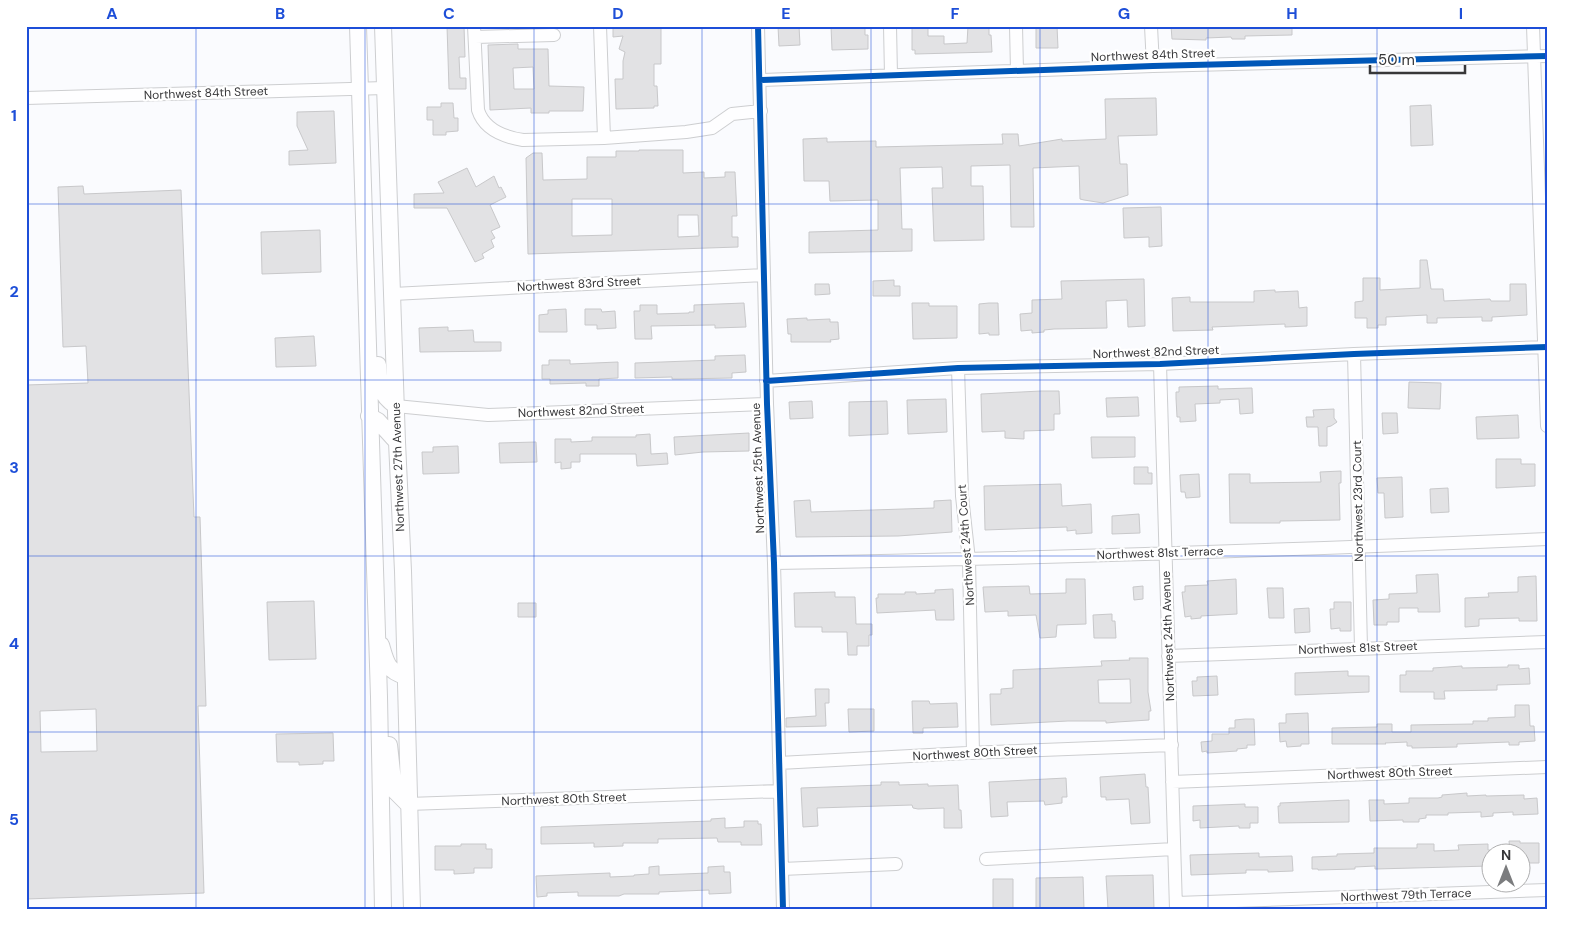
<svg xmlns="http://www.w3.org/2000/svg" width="1573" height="935" viewBox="0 0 1573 935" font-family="'DM Sans',sans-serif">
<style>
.building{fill:#e2e2e4;stroke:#c8c8ca;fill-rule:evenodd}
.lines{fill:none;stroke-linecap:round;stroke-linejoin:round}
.minor-casing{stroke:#cdced0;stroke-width:14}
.major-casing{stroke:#cdced0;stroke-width:18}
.minor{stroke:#fefeff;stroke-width:12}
.major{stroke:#fefeff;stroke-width:16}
.cycleway-casing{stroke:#fff;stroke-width:9}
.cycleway{stroke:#0057b8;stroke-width:6}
.grid{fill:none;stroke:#1d4ed8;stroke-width:1;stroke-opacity:0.55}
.labels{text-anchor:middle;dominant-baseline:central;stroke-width:4.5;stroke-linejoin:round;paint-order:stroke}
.street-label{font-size:12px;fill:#373739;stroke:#fff}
.neatline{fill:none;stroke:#1d4ed8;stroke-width:2}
.grid-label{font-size:16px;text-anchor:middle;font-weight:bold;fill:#1d4ed8}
</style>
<rect width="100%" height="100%" fill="#fafbfe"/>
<path class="building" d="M447 26H464L465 57H459L460 78H466V89H449Z
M613 26H661V64H654V86H657L658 106H654V108L616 109 615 79H623V61L625 52 619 49 623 36 613 37Z
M778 26H799L800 45 779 46Z
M831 26H865V35H868V49L832 50Z
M912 26H928V36H944V44L967 43 968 26H989V35H991L992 52 915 54V50H912Z
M1036 26H1057L1058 48H1036Z
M1171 26H1292V35L1245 36V39H1232L1231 37 1206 38V40L1172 39Z
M518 44V49H548L549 86 584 87 583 111H549V113H531V108L490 110 488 45ZM533 67 534 89H514L513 68Z
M1156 98 1157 135 1118 136 1120 164H1127L1128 195 1103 203 1084 200 1080 199 1079 166 1033 168 1034 227H1011L1010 165 971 166V186H983L984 240 934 241 932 188H943L942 167 900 168 902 229H912V251L809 253V232L878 230V200L830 201 829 181H804L803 139 827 138V142L876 141V147L1003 144 1002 134H1018L1019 146 1062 139V141L1106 139 1105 99Z
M441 103H453L454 118H458V131L446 132V135H433V120H427V107H441Z
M1431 105 1433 145 1411 146 1410 106Z
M334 111 336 163 289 165V151L308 150 297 126V112Z
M639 150H683V173L704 172V178L725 177V172H735L737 216H732V237H738V247L528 254 526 158 533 153H542L543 180 587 179V157H616V151H639ZM572 199H612V235L572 236ZM678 215H698L699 236 678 237Z
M467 168 476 187 494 176 499 188 501 187 506 197 490 205 500 227 491 231 495 238 491 240 494 247 482 254 484 258 475 262 447 208H414V194L444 193 438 182Z
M83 186 84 194 181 190 194 517H200L206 706H198L204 893 26 899V385L88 383 86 346 63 347 58 187ZM96 709 97 751 41 752 40 711Z
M1161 207 1162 246 1149 247V237L1124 238 1123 208Z
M320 230 321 272 262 274 261 232Z
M1420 260H1427L1431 289H1443L1444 301 1490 299 1491 301H1510V284H1526L1527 315 1492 317V321H1482V317L1437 318V323H1427V315L1386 317V325H1378V328H1367V318H1355V302L1363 301V278H1380V290L1420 288Z
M1144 279 1145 326 1128 327 1127 300 1106 301 1107 328 1054 329 1044 330V332L1032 333V330L1021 331 1020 314 1032 313V300L1062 299 1061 281Z
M894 280V286H900V296H873V281Z
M815 284H829L830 294 815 295Z
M1275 290V292L1298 291 1299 308 1307 307V326L1285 327V324L1212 327 1213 330 1173 331 1172 298 1190 297V302H1254V291Z
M744 303 746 327 715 328V325L651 326 652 339H635L634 311H640V305H657V314L689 313V312H694V305Z
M912 303H929V306H957V338L913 339Z
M989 303H998L999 335H989V333L979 334V304Z
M566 309 567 332H539V315L548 314V310Z
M585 309H601L602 312 615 311 616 328 597 329V325H585Z
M807 318V320L830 319V322H838L839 339 830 340 831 342H791V334H788L787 319Z
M448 327V331L473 330 474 342H501V351L420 352 419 328Z
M314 336 316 366 276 367 275 338Z
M745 355 746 372 732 373V378L680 379H672V377L635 378V363L715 360V356Z
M549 360H570V364L618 362V378L599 379V386H586V383L550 384V379H542V365H549Z
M1409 382 1441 383 1440 409 1408 408Z
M1218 386V389L1252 388 1253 413 1240 414 1239 399 1220 400V403L1195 404 1196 421 1180 422V417H1177L1176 398V392H1179V387Z
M1041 391H1059L1060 414H1054V430L1024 431V439L1005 438V431L982 432 981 394Z
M1138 397 1139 416 1107 417 1106 398Z
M946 399 947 432 908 434 907 400Z
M812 401 813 418 790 419 789 402Z
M887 401 888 434 849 436V402Z
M1334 409V418L1337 422 1331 426 1327 427V446H1319L1318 427H1307L1306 417H1314L1313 410Z
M1382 413H1397L1398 433 1383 434Z
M1518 415 1519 438 1477 439 1476 417Z
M749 433V451L703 452 675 455 674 437Z
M650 434 651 454 667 453 668 464 637 466 636 454H580V462H571V468L561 469V462L555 463V439H571V442L592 441V437H636V435Z
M1091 437H1135V457L1092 458Z
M536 442 537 462 500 463 499 443Z
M458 446 459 473 423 474 422 452H433V447Z
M1496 459H1521V464H1535V486L1496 488Z
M1134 467H1148V473H1152V484H1134Z
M1341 471V483H1339L1340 520 1280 521V523H1230L1229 474H1250V483L1321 482 1320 472Z
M1199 474 1200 497 1186 498 1185 492H1181L1180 475Z
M1402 477 1403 517 1385 518 1384 493H1378L1377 478Z
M1061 484 1062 506 1091 504 1092 533 1076 534V530L1067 531V527L985 530 984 486Z
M1448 488 1449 512 1431 513 1430 489Z
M810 500 811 512 934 508V501L951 500 952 532 898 536 796 537 794 501Z
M1139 514 1140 533 1112 534V516Z
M1438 574 1440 612H1418V608H1399V622H1387V625H1374L1373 600 1389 599V594L1417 593 1416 575Z
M1536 576 1537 621H1519V618L1479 619V626L1465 627V598L1489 597 1488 593 1518 592V577Z
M1066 579H1085L1086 624 1057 625 1056 637 1040 638 1036 615 1008 616V611L985 612 983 587 1029 586 1030 594 1066 593Z
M1236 579 1237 614 1201 616V618L1191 619V616L1185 617 1182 592H1185V586L1208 585 1207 581Z
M1143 586V599L1134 600 1133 587Z
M1267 588H1283L1284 618H1269Z
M953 589 954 620H936L935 610 877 613 876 598H878V594H905V592H916V594L935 593V590Z
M835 592V597H855L856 624H872V635H869V646H857V655H848L847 632H822V627H795L794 593Z
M314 601 316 659 269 660 267 602Z
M1334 602H1351V631H1340V628L1331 629 1330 609H1334Z
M518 603H536V617H518Z
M1309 608 1310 632 1295 633 1294 609Z
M1112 614V621H1115L1116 638H1094L1093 615Z
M1129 658H1148V692L1151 711H1149V720L1117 722 1106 723V721H1068L991 725 990 694H1001V689L1013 688V670L1102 666 1101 661 1130 660ZM1130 679 1131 703H1099L1098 680Z
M1508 665H1519V669L1529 668 1530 684 1497 685V690L1444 691 1445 699H1434V692H1400V675H1406V671H1433V668L1462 666V668L1508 667Z
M1348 671V676H1369V692L1295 695V673Z
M1217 676 1218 695 1193 696 1192 681H1197V677Z
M815 689H829V703H825L826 726 786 727V718L816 716Z
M912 701H929L930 704 957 703 958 727 923 728V733H913Z
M1515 705H1529L1530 726H1534L1535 741 1519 742V745H1509V742L1457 744V747L1412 748V746H1407V742L1385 743 1386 744H1332V728L1377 727V724H1392V732H1411V725L1473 724V721H1488V718L1515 717Z
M848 709H874V731L849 732Z
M1308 713 1309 744H1301V746L1287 747 1286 741 1280 742 1279 723H1286V714Z
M1245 719H1254L1255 745H1247V748L1237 749V751L1207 753V751L1202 752 1201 742 1212 741V734H1229V728H1235V720Z
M333 733 334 761H323V764L299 765V762H277L276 734Z
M1145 774 1146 787H1148L1150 823 1131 824 1129 799 1106 800V797H1101L1100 777Z
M1066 778 1067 797H1062V803L1045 805 1044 801 1007 802 1008 816 991 817 989 782Z
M881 782H899V785L928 784V786L958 785 959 810H961L962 828H944V808L918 809 913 808 912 805 817 808 818 826 803 827 801 788 881 785Z
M1467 793V796L1486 795V796L1524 795V799L1537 798 1538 814 1513 815V812L1493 813V816L1481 817V812L1448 813V815H1426V818L1419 819V822H1403V820L1370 821 1369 800H1384V804L1409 803V798H1438L1442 797V795Z
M1349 800V822L1279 823 1278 806H1280V803Z
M1245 804V807H1258V823H1250V828H1239V826L1200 828V820L1193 821V806Z
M725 818V828L744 827V821H758V824H761L762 845H741V842H718L717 838 658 839V843H623V846L594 847V843L541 844V827L711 821V819Z
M1509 841H1520V843H1539V863H1520V852H1510Z
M461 844H486V849H492V868H474V873L454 874V870H435V846H461Z
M1417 844H1434V851L1459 850 1458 845 1488 844V850H1490V866L1375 869V866L1355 867V869L1318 870V869H1312V857L1337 856V854L1374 853V848H1417Z
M1259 853V857L1292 856 1293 871 1268 872V870H1246V873L1191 875 1190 855Z
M659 866V875L708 873V867L724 866V872H730L731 893 709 894V890L659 892V894H624L619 896H578V892L547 893V896L537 897 536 876 610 873V877L634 876V875L649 874V867Z
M1153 875 1154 909H1108L1106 876Z
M1083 877 1084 909H1036V878Z
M993 879H1013V909H993Z"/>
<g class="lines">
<g class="minor-casing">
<path id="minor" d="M474 26 478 110C484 129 504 137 523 140L604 138 686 132 712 128 732 114 761 111
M600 26 604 138
M758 26 767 404 774 563 783 909
M890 26 891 75
M1016 26 1017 71
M1151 26 1153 66
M1533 26 1547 426
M475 37 554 35
M760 80 1153 66 1547 56
M26 98 385 88
M393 294 764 275
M1354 354 1361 648
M1160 364 1176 909
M958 368 962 496 969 560 973 753
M766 381 958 368 1160 364 1354 354 1547 347
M396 406 488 415 767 404
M774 563C1031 559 1289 550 1547 539
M1168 656 1547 642
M779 763 967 753 1172 745
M1172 782 1547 767
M408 804 780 791
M986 859 1174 849
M782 869 896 864
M1176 903 1547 890"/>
</g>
<g class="major-casing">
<path id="major" d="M358 26 379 697 383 909
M383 26 397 442 403 571 412 909
M378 365C379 385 379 394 396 406
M369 416 378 421 397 442
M381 645C386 662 387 671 405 676
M389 745 394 790 408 804"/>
</g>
<use href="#minor" class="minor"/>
<use href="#major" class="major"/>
<g class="cycleway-casing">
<path id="cycleway" d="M758 26 767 404 774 563 783 909
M760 80 1153 66 1547 56
M766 381 958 368 1160 364 1354 354 1547 347"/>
</g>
<use href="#cycleway" class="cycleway"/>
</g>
<path class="grid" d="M196 26V909M365 26V909M534 26V909M702 26V909M871 26V909M1040 26V909M1208 26V909M1377 26V909M26 204H1547M26 380H1547M26 556H1547M26 732H1547"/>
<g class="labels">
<g class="street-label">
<text transform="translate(1153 55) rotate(-2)">Northwest 84th Street</text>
<text transform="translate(206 93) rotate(-2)">Northwest 84th Street</text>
<text transform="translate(579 284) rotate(-3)">Northwest 83rd Street</text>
<text transform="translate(1156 352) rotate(-2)">Northwest 82nd Street</text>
<text transform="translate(581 411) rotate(-2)">Northwest 82nd Street</text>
<text transform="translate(398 467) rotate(-92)">Northwest 27th Avenue</text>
<text transform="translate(758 468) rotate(-92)">Northwest 25th Avenue</text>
<text transform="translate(1358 501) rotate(-91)">Northwest 23rd Court</text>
<text transform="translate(966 545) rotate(-94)">Northwest 24th Court</text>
<text transform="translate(1160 553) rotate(-2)">Northwest 81st Terrace</text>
<text transform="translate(1168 636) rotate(-92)">Northwest 24th Avenue</text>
<text transform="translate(1358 648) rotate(-2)">Northwest 81st Street</text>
<text transform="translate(975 753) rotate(-3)">Northwest 80th Street</text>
<text transform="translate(1390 773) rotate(-2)">Northwest 80th Street</text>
<text transform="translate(564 799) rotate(-2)">Northwest 80th Street</text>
<text transform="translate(1406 895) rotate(-2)">Northwest 79th Terrace</text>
</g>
</g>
<rect width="1573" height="935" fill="none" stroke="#ffffff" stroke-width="55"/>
<g transform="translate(1506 868)"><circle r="24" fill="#ffffff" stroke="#afafb0"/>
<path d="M0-4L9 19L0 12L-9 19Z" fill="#7b7c7e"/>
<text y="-8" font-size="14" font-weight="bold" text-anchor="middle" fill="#373739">N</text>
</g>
<path d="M1370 65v8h95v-8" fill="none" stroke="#373739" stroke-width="2.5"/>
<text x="1378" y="65" font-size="15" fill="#373739" stroke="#ffffff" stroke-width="4" paint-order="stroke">50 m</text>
<rect x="28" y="28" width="1518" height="880" class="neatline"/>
<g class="grid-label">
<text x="112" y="19">A</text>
<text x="280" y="19">B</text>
<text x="449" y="19">C</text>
<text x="618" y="19">D</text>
<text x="786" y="19">E</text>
<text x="955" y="19">F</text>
<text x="1124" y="19">G</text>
<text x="1292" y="19">H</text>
<text x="1461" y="19">I</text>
<text x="14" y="121">1</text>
<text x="14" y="297">2</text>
<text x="14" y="473">3</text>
<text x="14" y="649">4</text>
<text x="14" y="825">5</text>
</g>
</svg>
